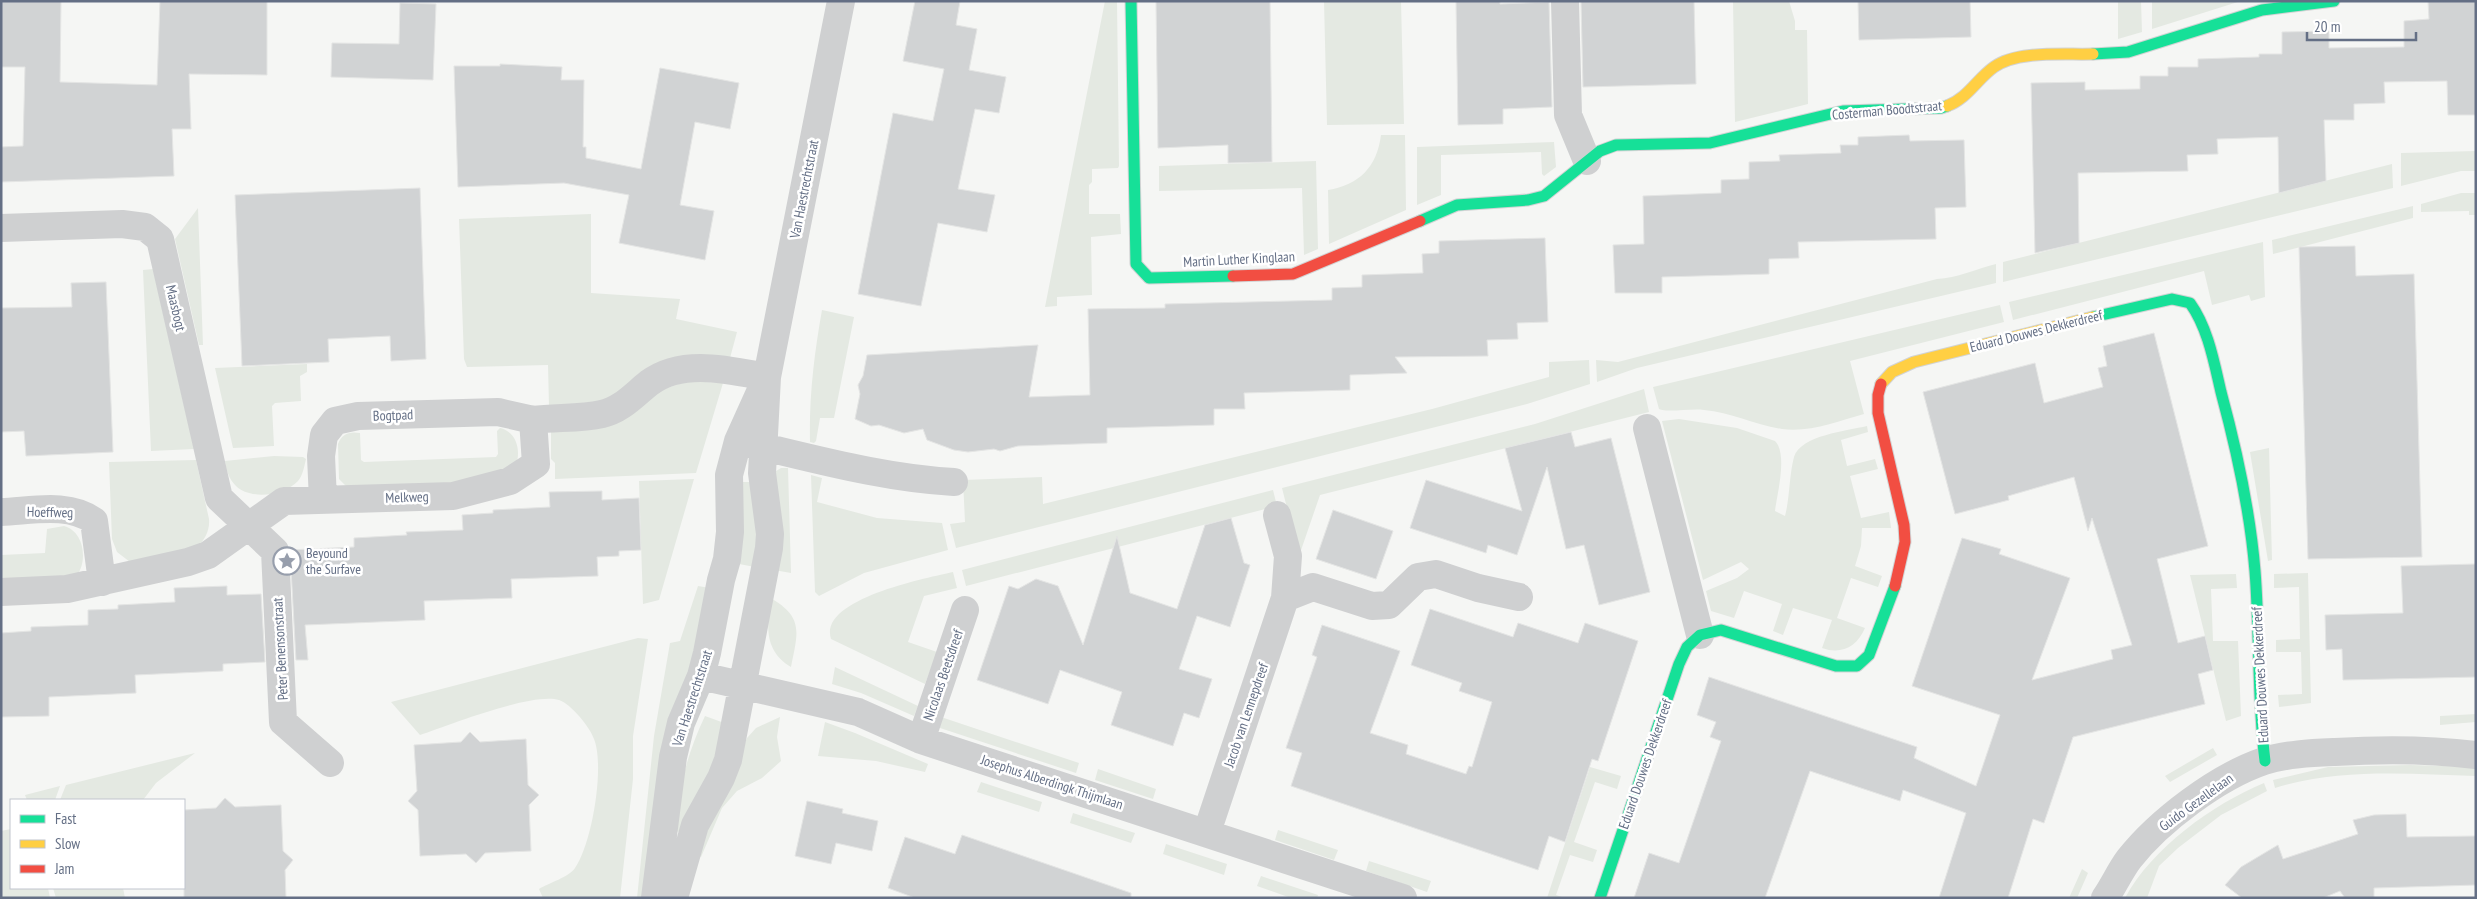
<svg xmlns="http://www.w3.org/2000/svg" width="2477" height="899" viewBox="0 0 2477 899" font-family="'PT Sans Narrow',sans-serif">
<style>
.green{fill:#e4e9e2}
.building{fill:#d1d3d4;stroke:#e4e5e4}
.lines{fill:none;stroke-linecap:round;stroke-linejoin:round}
.fast-casing{stroke:#d2d3d4;stroke-width:13}
.slow-casing{stroke:#d2d3d4;stroke-width:13}
.jam-casing{stroke:#d2d3d4;stroke-width:13}
.street{stroke:#cfd0d1;stroke-width:28}
.fast{stroke:#16e098;stroke-width:11}
.slow{stroke:#ffcf43;stroke-width:11}
.jam{stroke:#f24e42;stroke-width:11}
.labels{text-anchor:middle;dominant-baseline:central;stroke-width:5;stroke-linejoin:round;paint-order:stroke}
.street-label{font-size:14px;fill:#646f85;stroke:#fff}
.poi-label{font-size:14px;fill:#646f85;stroke:#fff;text-anchor:start}
</style>
<rect width="100%" height="100%" fill="#f5f6f4"/>
<path class="green" d="M1105 1H1117L1119 166 1118 168 1092 169V182L1089 185V214H1120L1121 234 1091 237 1092 295 1057 297V306L1045 307Z
M1324 1H1401L1404 124 1327 125Z
M1733 1H1789L1795 21V30H1807L1808 104 1735 122Z
M2118 1H2141L2142 32 2118 39Z
M2152 1H2241L2152 29Z
M1381 135H1405L1406 210 1329 244 1328 190C1359 185 1377 167 1381 135Z
M1554 142 1556 167 1544 176 1542 174 1541 152 1441 155V195L1417 205V147Z
M2476 151V171H2461L2401 186V153Z
M1316 161 1318 249 1304 255 1302 188 1159 191V166Z
M2392 164 2393 188 2003 282V262Z
M2461 193H2476V215H2469V211L2421 212V204Z
M2413 206V218L2273 254 2272 240Z
M198 208 203 345H199L175 239Z
M591 214V293L680 299 676 319 737 332 730 358 606 401 549 406 548 365 467 367 464 359 459 219Z
M2263 242 2265 297 2251 301 2249 295 2212 305 2204 271 2013 320 2009 302Z
M1996 264V283L1637 368 1597 382 1596 360 1618 362 1937 279C1957 278 1976 269 1996 264Z
M153 269 194 449 151 451 143 270Z
M2000 305 2004 322 1850 361 1864 414C1838 421 1809 433 1782 429 1755 425 1731 412 1704 410 1692 408 1667 413 1659 409L1653 387Z
M822 310 854 317 834 418H820L816 441 814 443 810 442C809 397 814 355 822 310Z
M1589 360 1590 384 1527 404 956 548 950 524 965 522 963 480 1042 477 1043 504 1432 409 1549 377V362Z
M307 364V372L300 376 301 401 275 403 272 406 274 446 233 448 215 368Z
M687 381 723 383 696 473 555 479V463L551 459V430Z
M1644 389 1649 412 1320 495 1299 556 1282 488 1535 424Z
M1679 419 1737 428 1775 441C1788 454 1777 494 1775 511L1785 516C1790 497 1789 476 1794 457 1801 435 1847 431 1867 426L1868 432 1841 440 1847 466 1875 459 1878 469 1850 476 1861 518 1889 512 1891 528H1862L1861 546 1855 566 1882 576 1878 587 1851 578 1837 618 1865 628C1857 647 1841 655 1822 648L1832 620 1793 608 1783 635 1773 631 1782 604 1744 591 1734 618 1711 611 1706 591 1737 578 1749 569 1741 562 1703 580 1662 421Z
M500 428C517 432 521 451 516 465L459 485 348 488 339 479 338 444C342 434 349 431 360 433L361 460 364 462 496 457 498 454 497 431Z
M2269 448 2272 560 2268 561 2250 452Z
M274 456 303 457 306 459C304 467 303 475 298 481 284 496 250 500 236 486 229 479 226 470 225 461Z
M196 460 209 519C210 530 205 540 197 547L130 562 117 552 112 539 109 462Z
M781 468H788L791 573 774 570 773 473Z
M811 475 822 478 817 502 877 518 942 523 948 550 864 573 819 596 815 592Z
M694 479 659 600 643 604 639 481Z
M738 482H753L758 517 755 567 739 564Z
M1273 490 1277 506 966 586 962 570Z
M64 526C84 531 88 561 77 575L1 582V555L45 553 47 529Z
M953 572 957 588 924 596 908 642 937 652 925 684 831 639C818 599 927 578 953 572Z
M2308 573 2311 703 2279 707 2278 695 2302 694 2301 652H2276V640L2300 639 2299 587 2274 588V574Z
M2236 574 2237 588 2211 589 2213 641H2238L2241 716 2226 721 2190 575Z
M698 586 710 588 644 898H637L654 736 670 643 680 641Z
M772 599C805 618 797 635 791 667 764 651 766 625 772 599Z
M638 638 648 639 633 736V779L620 898H543L539 889C549 883 569 877 575 868 592 844 605 766 594 739 590 727 571 704 559 700 532 692 449 725 420 735L391 702Z
M835 667 918 706 914 716 861 693 832 684Z
M2476 714V722L2440 725V716Z
M705 716 727 724 723 748 683 833 672 830C679 790 687 753 705 716Z
M780 717 777 737 781 761 762 778 737 791 722 808 701 857 697 854 747 738 756 728Z
M941 717 1079 763 1076 773 937 727Z
M825 722 855 733 928 764 925 772 876 761 818 756Z
M2213 748 2217 755 2170 782 2165 776Z
M195 753 156 783 143 800H60L66 785Z
M2410 765 2476 767V776C2410 774 2339 768 2275 788L2273 780 2328 767Z
M1590 767 1621 776 1617 789 1595 782 1574 842 1597 850 1593 862 1570 855 1556 895 1565 898H1547Z
M1098 769 1156 789 1153 799 1095 780Z
M981 782 1042 802 1039 812 977 792Z
M2264 783 2267 791 2221 815 2178 848 2159 866 2147 898H2125C2152 848 2213 804 2264 783Z
M60 786 55 800H27L25 795Z
M1073 813 1135 833 1131 843 1070 823Z
M11 829V888H48L50 898H1V831Z
M1278 830 1338 850 1334 860 1275 840Z
M1166 844 1227 864 1224 875 1163 854Z
M1369 861 1431 881 1427 892 1366 871Z
M2082 869 2088 873 2077 898H2069Z
M1261 876 1318 895 1317 898H1291L1257 886Z
M53 888H123L125 898H56Z"/>
<path class="building" d="M1 1H61L60 82 157 85 160 1H267V75L189 74 191 129H172L174 176 1 182V147L23 146 25 67H1Z
M915 1H960L956 25 977 29 969 70 1006 77 999 113 975 109 958 189 995 195 987 232 938 223 921 306 858 294 893 113 933 121 944 69 903 61Z
M1156 1H1270L1272 162 1228 163V145L1158 148Z
M1456 1H1500V4L1549 2 1552 107 1503 109V124L1458 125Z
M1581 1H1694L1696 84 1583 87Z
M1858 1H1970L1971 37 1859 40Z
M2428 1H2476V115H2448L2447 81 2384 82 2385 103 2354 104V120H2324L2326 181 2279 193 2278 137 2217 139 2218 154 2187 155 2188 171 2078 173 2079 243 2035 253 2031 83 2085 82V90L2140 89V76H2168V67H2198V59L2259 57V54H2282V32L2329 31V48L2404 47V21L2429 19Z
M400 3 436 4 433 80 331 77 332 43 399 44Z
M500 64 562 67 561 80H584L583 147H586V158L641 169 660 68 739 83 730 129 695 122 680 205 714 211 705 260 619 243 629 195 564 183 458 187 454 66H500Z
M1909 135 1910 141 1964 140 1966 207 1935 208 1936 239 1798 242 1799 258 1769 259V274L1662 277V293H1615L1613 245 1644 244 1643 196 1721 193V180L1749 179V162L1780 161 1779 155 1841 153 1840 145H1858V137Z
M420 188 426 359 391 361 390 336 328 339 329 362 242 366 235 195Z
M1545 238 1548 322 1517 323 1518 339 1487 340 1488 356 1395 357 1407 373 1350 375V390L1244 393 1245 409H1214V425L1107 428V443L1018 446 1000 451 994 449 968 452 954 450 927 440 923 429 904 433 879 425 871 426 855 419 860 394 858 385 863 376 867 355 1038 345 1029 397 1090 395 1088 309 1165 308V304L1332 300V288L1362 287V275L1423 273 1422 254 1439 253V241Z
M2355 246 2356 276 2414 274 2422 557 2308 559 2299 247Z
M106 282 113 452 26 456 24 431 1 432V308L72 307 71 283Z
M2154 333 2208 546 2157 559 2178 643 2205 636 2213 670 2198 674 2205 704 2073 737 2044 823 2033 819 2008 898H1939L1966 813 1903 790 1900 801 1810 771 1765 898H1634L1649 853 1679 863 1721 741 1710 737 1716 722 1697 715 1709 677 1917 747 1914 758 1976 786 2000 715 1912 686 1962 538 2001 549 1999 554 2070 578 2032 680 2113 659 2111 650 2132 645 2092 518 2088 531 2074 477 2008 496 2009 500 1955 514 1923 392 2035 363 2044 403 2103 387 2098 368 2107 366 2103 346Z
M1571 432 1575 447 1611 438 1650 592 1599 605 1584 545 1566 549 1547 467 1517 555 1488 545 1486 553 1410 528 1426 480 1522 511 1505 448Z
M602 491V500L639 498 641 550 619 551V556L597 557 598 576 511 579 512 598 424 601 425 620 305 625 308 660H296L290 550 354 547V538L407 535 406 532 463 530 462 515 493 513V510L550 507 549 492Z
M1333 510 1393 531 1376 579 1316 559Z
M1231 518 1244 563 1250 565 1230 627 1197 616 1179 669 1212 679 1199 718 1184 713 1173 746 1111 725 1122 692 1060 670 1048 704 977 680 1009 586 1018 589 1036 579 1058 586 1083 645 1117 536 1130 593 1177 609 1205 525Z
M2476 564V677L2343 680 2342 649 2326 650 2325 615 2403 613 2401 566Z
M227 586V595L261 594 265 662 223 664V671L135 675 136 693 49 697V716L1 717V633L31 631V627L88 625V610L118 609V605L175 602 174 588Z
M1430 609 1513 637 1518 623 1578 643 1585 623 1638 641 1598 761 1592 759 1565 842 1549 836 1538 870 1291 786 1302 753 1286 748 1317 657 1312 655 1322 625 1400 651 1370 733 1408 745 1406 754 1466 774 1469 766 1472 767 1492 702 1459 691 1462 683 1411 665Z
M470 732 480 742 526 739 528 785 539 795 529 805 531 851 485 853 476 863 466 854 420 856 418 810 408 801 417 791 414 745 461 742Z
M225 798 235 807 281 805 283 851 293 860 285 870 286 898H184V810L216 808Z
M807 801 843 809 842 813 878 821 872 851 836 843 831 864 795 856Z
M2406 814 2407 837 2476 836V885L2374 888V898H2345L2340 891 2323 898H2242L2225 885 2241 867 2278 845 2283 859 2358 834 2353 820 2374 815Z
M962 835 1131 893V898H915L888 888 905 837 955 854Z"/>
<g class="lines">
<g class="fast-casing">
<path id="fast" d="M1131 1 1136 264 1149 278 1233 276
M2093 54 2128 52 2262 10 2334 1
M1420 221 1457 205 1528 200 1544 196 1600 151 1616 145 1710 143 1843 111 1941 108 1947 106
M2093 317 2172 299 2190 303C2208 328 2214 362 2221 392 2237 451 2250 510 2255 571 2260 634 2257 698 2265 761
M1600 898 1679 664 1687 647 1700 635 1721 630 1836 666H1857L1869 655 1895 586"/>
</g>
<g class="slow-casing">
<path id="slow" d="M1947 106C1968 98 1977 79 1994 67 2017 50 2065 55 2093 54
M1881 384 1892 372 1914 362 2093 317"/>
</g>
<g class="jam-casing">
<path id="jam" d="M1233 276 1293 274 1420 221
M1881 384 1878 395V413L1904 525 1905 542 1895 586"/>
</g>
<path class="street" d="M1565 1 1568 115 1587 161
M1 228 122 224 145 227 160 239 219 498 275 551 283 722 330 763
M1647 428 1700 635
M747 443C816 459 883 478 954 482
M323 500 321 456 324 435 335 421 358 416 498 412 533 420
M1 512C31 511 69 502 94 521L102 582
M1277 515 1288 556 1285 598
M1 592 67 589 188 562 208 555 284 501 453 496 510 481 536 464 533 420C556 417 580 419 602 414 621 410 634 395 649 383 682 358 729 370 767 377
M701 676 858 712 921 740 1403 898
M921 740 965 610
M1207 832 1285 598 1313 587 1372 606 1389 605 1418 577 1436 574 1478 588 1519 597
M655 898 673 757 681 723 701 676 707 653 721 580 727 559 730 532 729 475 738 441 761 390
M674 898 695 825 721 778 728 760 769 548 770 534 762 473 767 377 841 1
M2105 898C2114 885 2120 871 2129 859 2159 821 2217 777 2264 761 2286 754 2312 753 2335 752 2383 749 2428 749 2476 755"/>
<use href="#fast" class="fast"/>
<use href="#slow" class="slow"/>
<use href="#jam" class="jam"/>
</g>
<defs>
<g id="sight-ring" transform="scale(1.4375)"><circle r="9.5" fill="#fff" stroke="#979eac" stroke-width="1.5"/><path d="M0-6L1.8-2.2L6-1.7L2.9 1.2L3.7 5.4L0 3.3L-3.7 5.4L-2.9 1.2L-6-1.7L-1.8-2.2Z" fill="#979eac"/></g>
</defs>
<g fill-rule="evenodd">
<use href="#sight-ring" x="287" y="561"/>
</g>
<g class="labels">
<g class="street-label">
<text transform="translate(1887 110) rotate(-5)">Costerman Boodtstraat</text>
<text transform="translate(804 189) rotate(-79)">Van Haestrechtstraat</text>
<text transform="translate(1239 259) rotate(-3)">Martin Luther Kinglaan</text>
<text transform="translate(176 308) rotate(77)">Maasbogt</text>
<text transform="translate(2036 331) rotate(-14)">Eduard Douwes Dekkerdreef</text>
<text transform="translate(393 415) rotate(-2)">Bogtpad</text>
<text transform="translate(407 497) rotate(-2)">Melkweg</text>
<text transform="translate(50 512) rotate(1)">Hoeffweg</text>
<text transform="translate(280 649) rotate(-93)">Peter Benensonstraat</text>
<text transform="translate(943 675) rotate(-71)">Nicolaas Beetsdreef</text>
<text transform="translate(2260 675) rotate(-93)">Eduard Douwes Dekkerdreef</text>
<text transform="translate(692 698) rotate(-72)">Van Haestrechtstraat</text>
<text transform="translate(1246 715) rotate(-71)">Jacob van Lennepdreef</text>
<text transform="translate(1645 764) rotate(-71)">Eduard Douwes Dekkerdreef</text>
<text transform="translate(1052 782) rotate(18)">Josephus Alberdingk Thijmlaan</text>
<text transform="translate(2196 802) rotate(-36)">Guido Gezellelaan</text>
</g>
<g class="poi-label">
<text x="306" y="553">Beyound<tspan x="306" dy="16">the Surfave</tspan></text>
</g>
</g>
<rect width="2477" height="899" fill="none" stroke="#646f85" stroke-width="5"/>
<rect x="10" y="799" width="175" height="90" fill="#ffffff" stroke="#c1c5ce"/>
<rect x="20" y="815" width="25" height="8" fill="#16e098" stroke="#c1c5ce"/>
<text x="55" y="824" font-size="15" fill="#646f85">Fast</text>
<rect x="20" y="840" width="25" height="8" fill="#ffcf43" stroke="#c1c5ce"/>
<text x="55" y="849" font-size="15" fill="#646f85">Slow</text>
<rect x="20" y="865" width="25" height="8" fill="#f24e42" stroke="#c1c5ce"/>
<text x="55" y="874" font-size="15" fill="#646f85">Jam</text>
<path d="M2307 32v8h109v-8" fill="none" stroke="#646f85" stroke-width="2.5"/>
<text x="2314" y="32" font-size="15" fill="#646f85" stroke="#ffffff" stroke-width="4" paint-order="stroke">20 m</text>
</svg>
